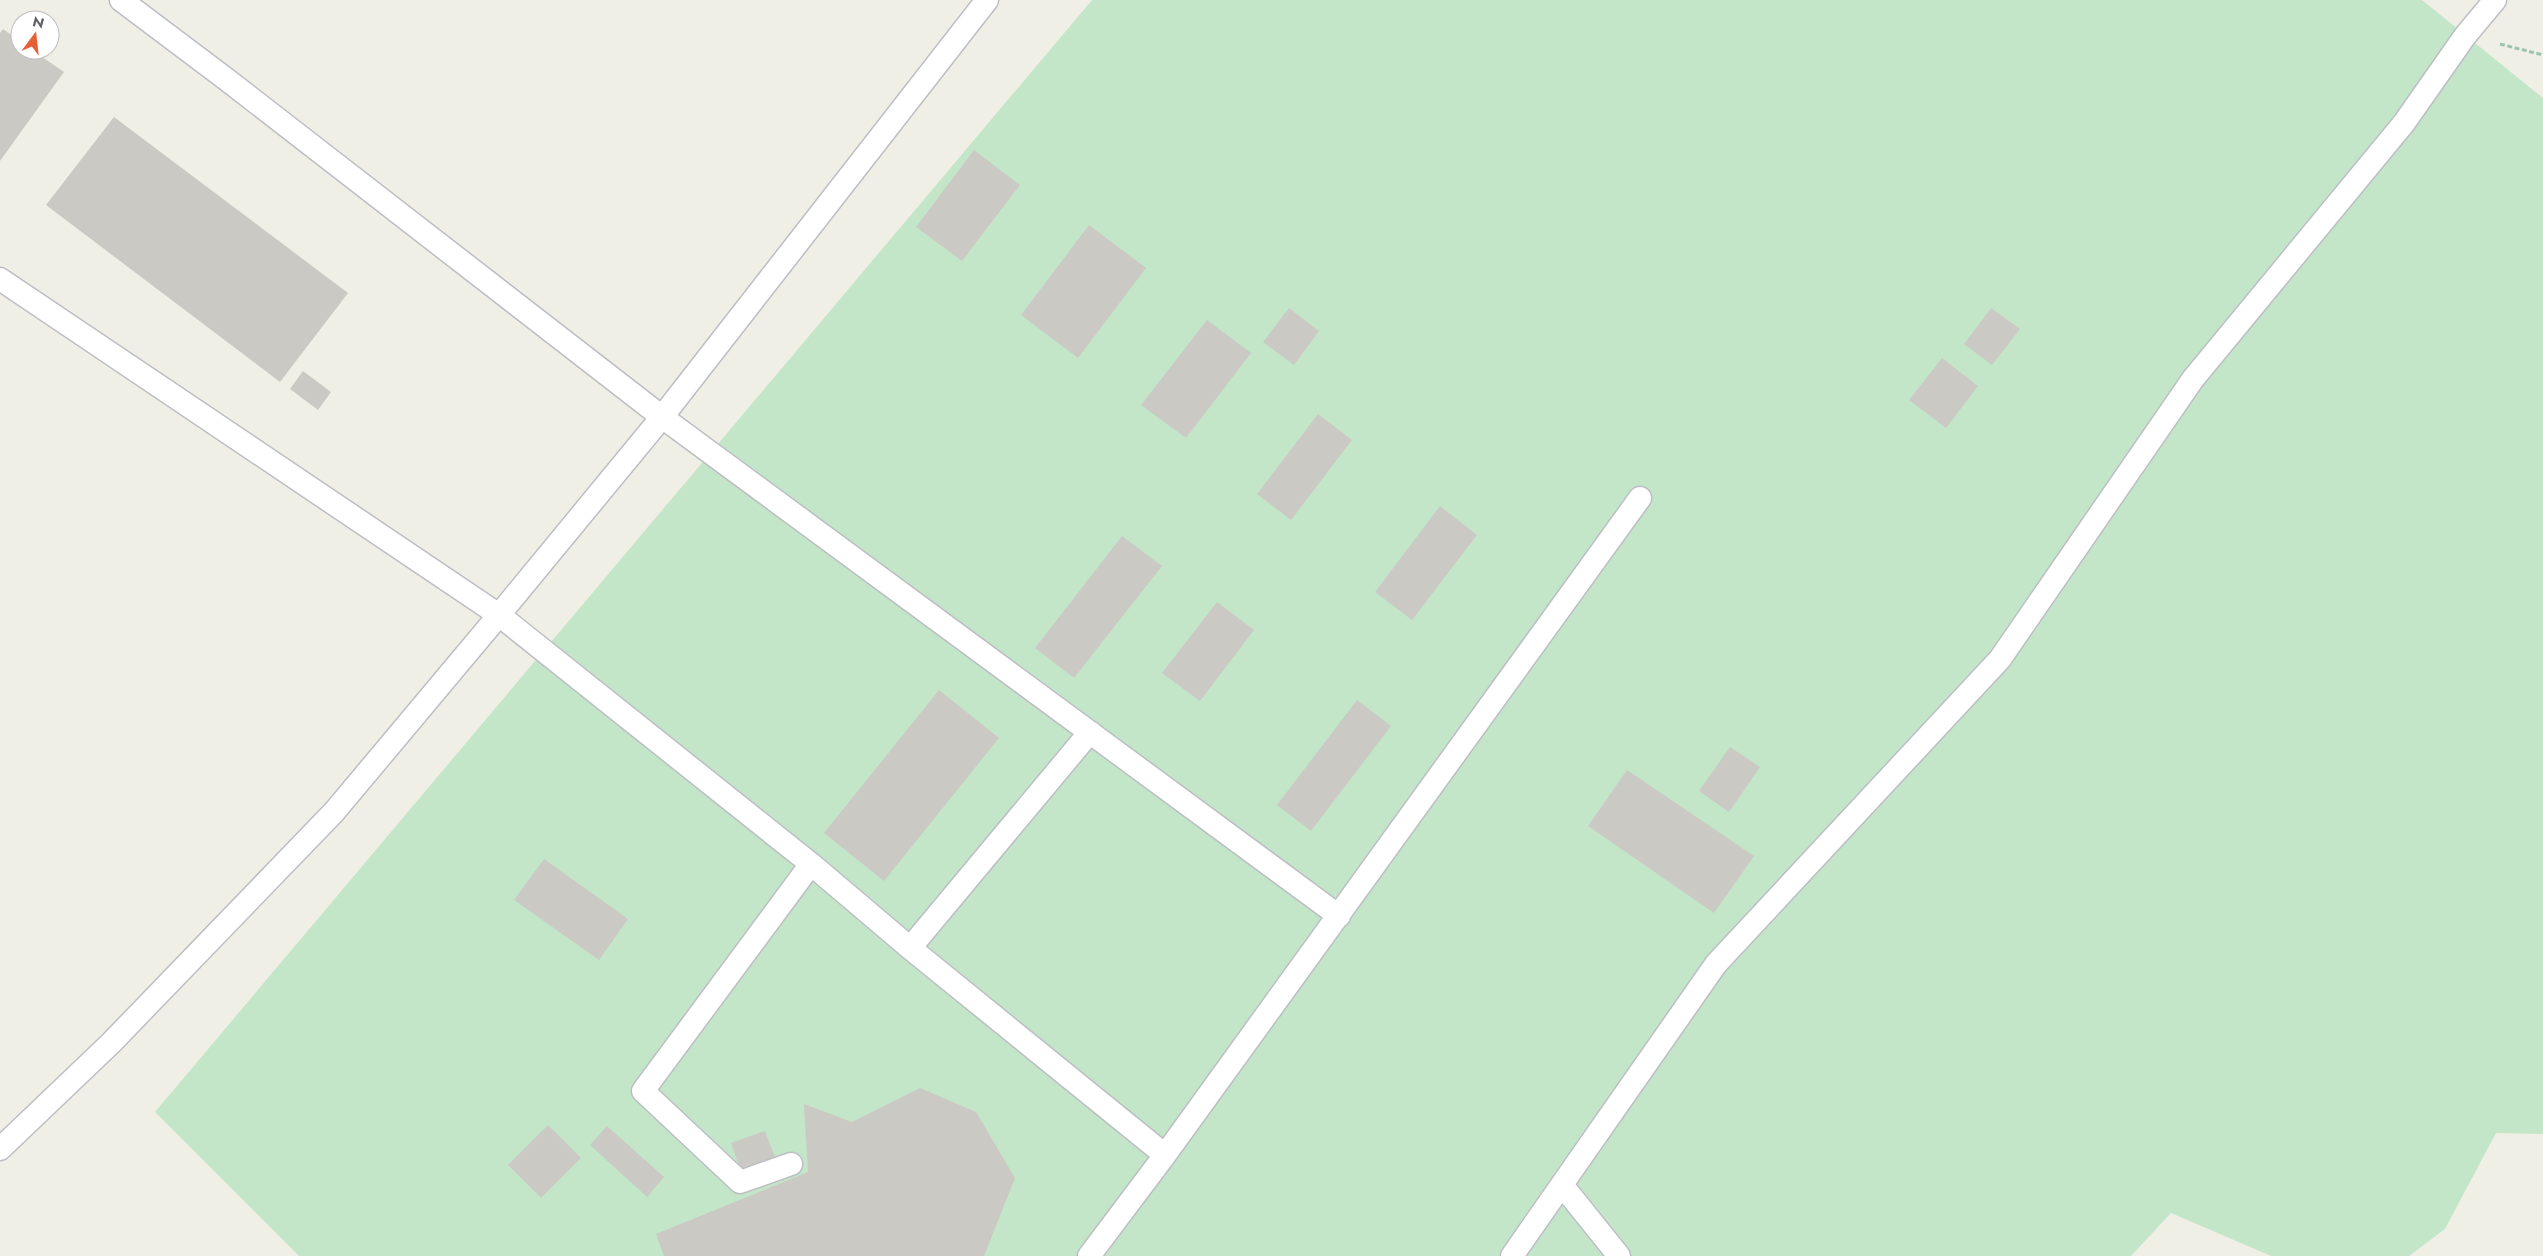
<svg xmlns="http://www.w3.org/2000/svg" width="2543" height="1256" viewBox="0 0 2543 1256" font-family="Jost,sans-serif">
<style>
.green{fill:#c3e6c9}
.building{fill:#cbc9c3}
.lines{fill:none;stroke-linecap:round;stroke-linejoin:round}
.service-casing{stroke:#bdbec4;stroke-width:25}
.path{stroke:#9bc5ae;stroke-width:3;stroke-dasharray:5 2.5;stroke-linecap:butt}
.service{stroke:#fff;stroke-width:22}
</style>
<rect width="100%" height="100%" fill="#f0efe6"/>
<path class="green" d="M1092 0H2422L2543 98V1134L2496 1133 2445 1229 2409 1256H2271L2171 1213 2131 1256H299L155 1112Z"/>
<path class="building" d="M3 29 20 41V50H32L64 72 0 161V33Z
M114 117 348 293 280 382 46 205Z
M974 150 1020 185 962 261 916 227Z
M1089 225 1146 268 1078 358 1021 315Z
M1289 308 1319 331 1294 365 1263 342Z
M1991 308 2020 329 1992 365 1964 344Z
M1207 320 1251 353 1186 438 1141 405Z
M1942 358 1978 386 1946 428 1909 400Z
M303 371 331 392 318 410 290 389Z
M1318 414 1352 440 1291 520 1257 494Z
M1440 506 1477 535 1412 620 1375 592Z
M1122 536 1162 566 1074 678 1035 648Z
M1217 602 1254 630 1200 701 1162 673Z
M939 690 999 738 884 881 824 833Z
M1357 700 1391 726 1311 831 1277 805Z
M1730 747 1760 767 1729 812 1699 791Z
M1627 770 1754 856 1714 913 1588 826Z
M544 859 628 919 599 960 514 900Z
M920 1088 976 1112 1015 1178 984 1256H664L656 1234 808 1172 804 1104 852 1122Z
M548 1125 581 1158 541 1198 508 1165Z
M607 1126 664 1177 647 1197 590 1145Z
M765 1131 775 1157 740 1169 731 1143Z"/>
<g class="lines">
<g class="service-casing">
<path id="service" d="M121 0 226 79 662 417 1339 916
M0 279 499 615 811 864 910 948 1165 1155
M910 948 1090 732
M0 1149 111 1043 334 812 499 615 662 417 987 0
M791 1164 740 1182 643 1091 811 864
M1562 1185 1619 1256
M1089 1256 1165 1155 1640 498
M1512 1256 1716 964 2000 659 2193 379 2404 123 2465 36 2495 0"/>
</g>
<path class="path" d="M2500 44 2543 55"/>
<use href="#service" class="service"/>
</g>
<g transform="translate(35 35) rotate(15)"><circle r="24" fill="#ffffff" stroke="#bfbfc2"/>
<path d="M0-4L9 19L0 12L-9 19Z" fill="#e66036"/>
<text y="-8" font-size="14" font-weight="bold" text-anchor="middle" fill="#5e6066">N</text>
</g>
</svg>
